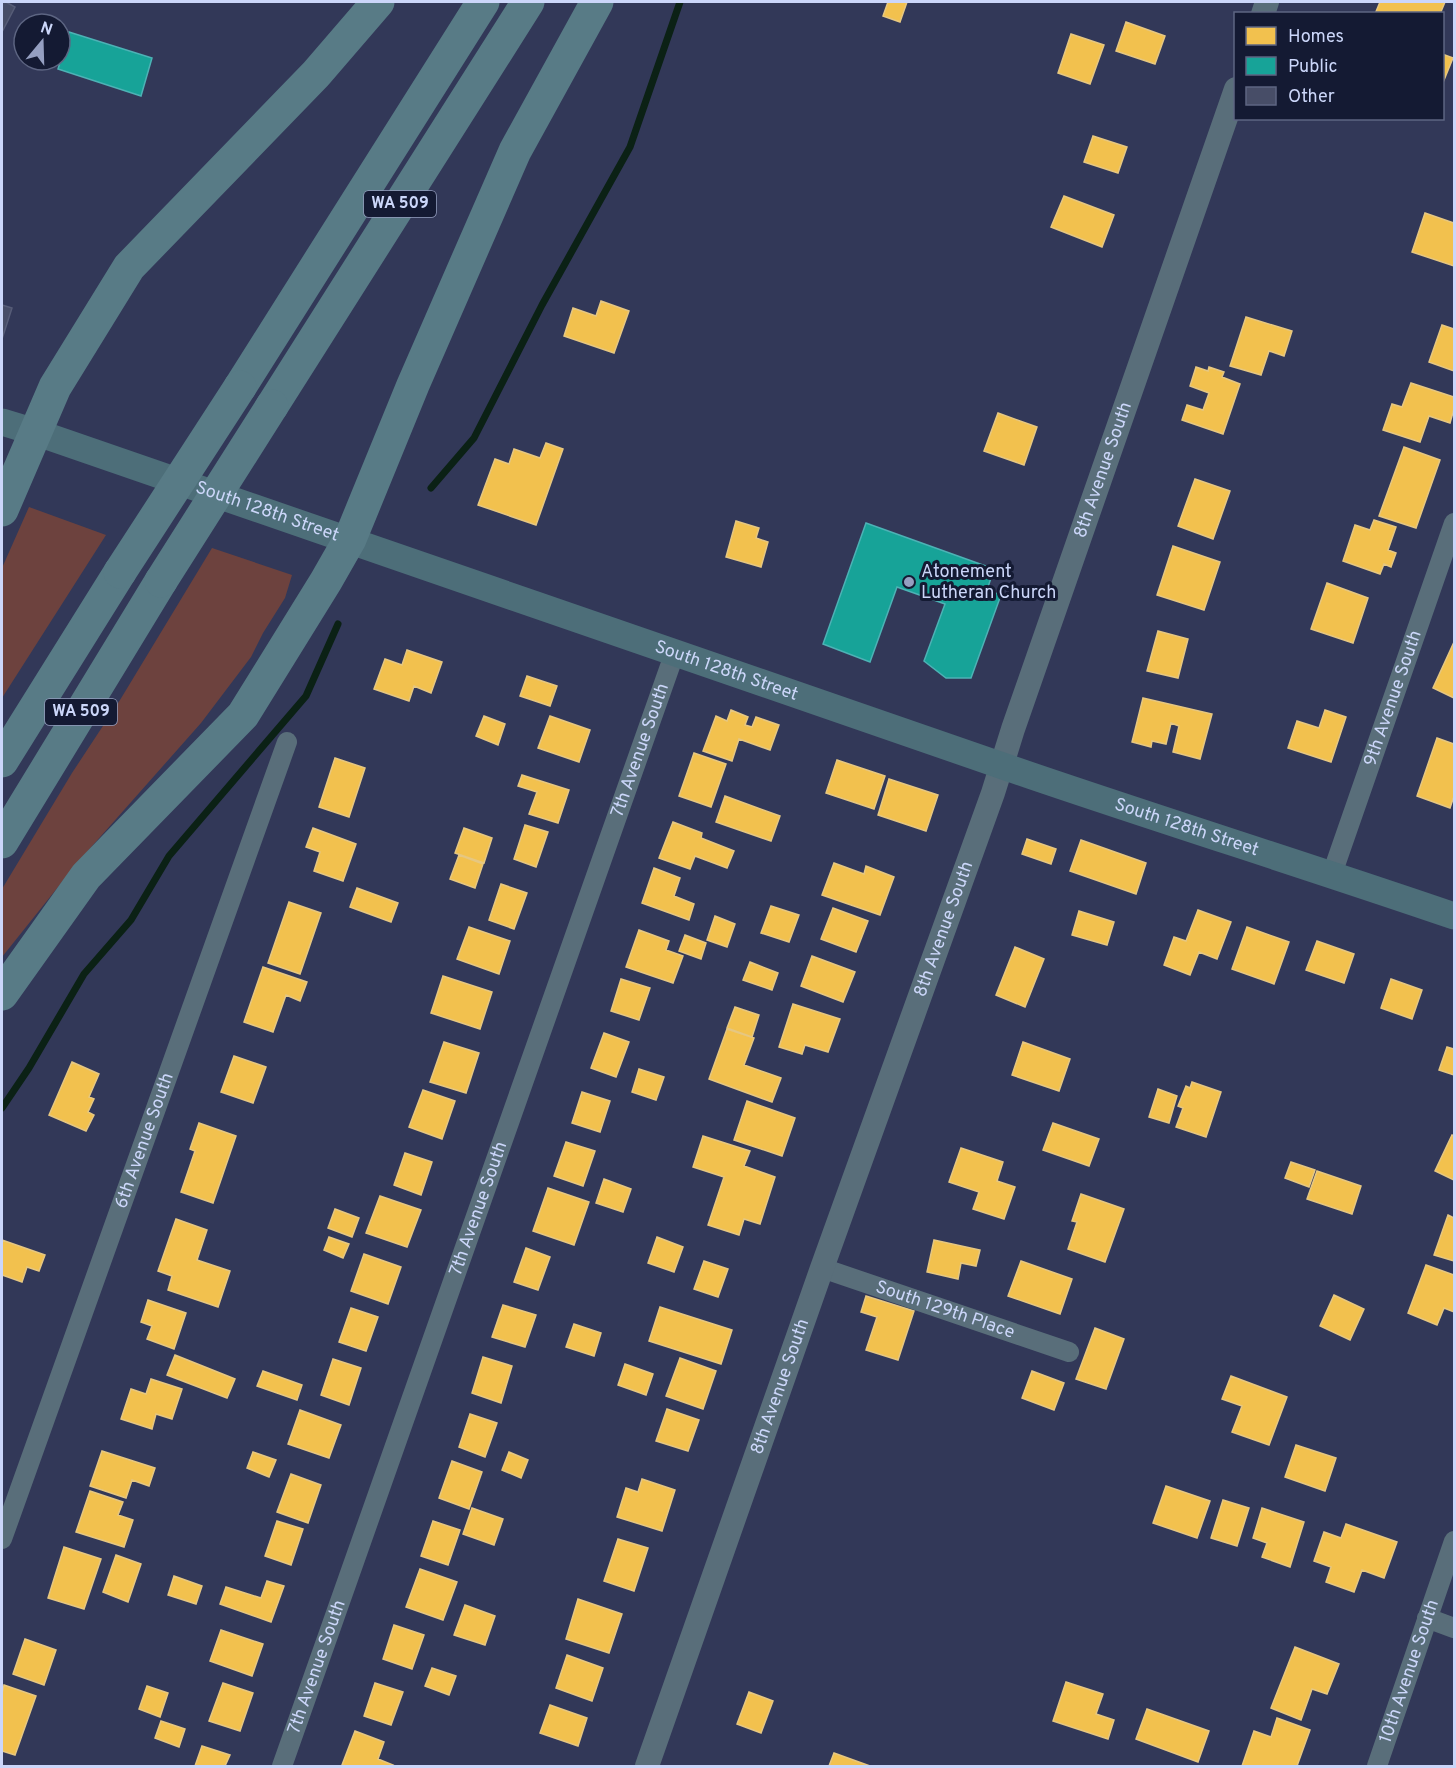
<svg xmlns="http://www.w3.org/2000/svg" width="1456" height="1768" viewBox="0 0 1456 1768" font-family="Overpass,sans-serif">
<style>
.green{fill:#6d423e}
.homes{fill:#f2c14e;stroke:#e6c781;stroke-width:1.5}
.public{fill:#17a398;stroke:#4db2b5;stroke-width:1.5}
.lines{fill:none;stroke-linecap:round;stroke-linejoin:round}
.stream{stroke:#0b2115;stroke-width:7}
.building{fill:#474d67;stroke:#565c77;stroke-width:1.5}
.minor{stroke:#596e7a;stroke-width:20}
.tertiary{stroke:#596e7a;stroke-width:24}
.secondary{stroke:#4d6e79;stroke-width:27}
.motorway{stroke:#587b86;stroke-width:33}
.motorway-bridge{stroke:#587b86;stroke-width:33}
.poi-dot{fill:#959fc1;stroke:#141a33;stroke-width:2}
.labels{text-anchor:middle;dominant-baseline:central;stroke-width:6;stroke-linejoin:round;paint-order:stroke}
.shield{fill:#141a33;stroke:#949ebe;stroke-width:1.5}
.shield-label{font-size:16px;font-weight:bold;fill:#cbd6f9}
.street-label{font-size:18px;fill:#cbd6f9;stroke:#141a33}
.poi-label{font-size:18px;fill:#cbd6f9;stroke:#141a33;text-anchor:start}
</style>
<rect width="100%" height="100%" fill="#323858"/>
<path class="green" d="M29 507 106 535 2 698V568Z
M212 548 292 575 285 598 263 633 251 657 201 723 78 862 2 957V889L72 773 120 700Z"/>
<path class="homes" d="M888 2H907L900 22 883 16Z
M1380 2H1445L1440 14H1375Z
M1126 22 1165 36 1155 64 1116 51Z
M1071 34 1104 45 1090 84 1058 73Z
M1442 54 1453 58 1442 85Z
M1093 136 1127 147 1118 173 1084 162Z
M1064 196 1114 215 1102 247 1051 227Z
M1425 213 1454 223V266L1412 252Z
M601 301 629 311 614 353 564 336 573 308 596 316Z
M1246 317 1292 331 1284 356 1269 351 1261 375 1230 366Z
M1442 325 1454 329V371L1429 362Z
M1196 367 1208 371 1209 367 1224 372 1222 377 1240 384 1223 434 1182 420 1187 405 1203 410 1209 393 1190 386Z
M1411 383 1454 397V409L1450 423 1429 416 1420 442 1383 430 1392 404 1402 407Z
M998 413 1037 427 1024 465 984 451Z
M546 443 563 449 536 525 478 505 495 459 509 464 514 449 540 458Z
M1404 447 1440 460 1416 528 1379 516Z
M1195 479 1230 491 1213 539 1178 526Z
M1374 520 1396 527 1388 550 1396 553 1391 567 1384 564 1380 574 1343 561 1355 525 1370 530Z
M736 521 759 528 756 538 768 542 761 567 726 557Z
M1173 546 1220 562 1204 610 1157 595Z
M1327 583 1368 598 1353 643 1311 629Z
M1158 631 1188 639 1178 678 1147 671Z
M1454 642V698L1433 688Z
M407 650 442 662 431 693 414 686 409 701 374 689 385 659 402 665Z
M527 676 557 686 550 706 520 696Z
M1143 698 1212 714 1200 759 1173 752 1179 726 1171 723 1166 744 1152 741 1151 747 1132 742Z
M731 710 748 717 745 725 752 727 756 717 779 725 770 750 739 739 732 761 703 751 716 716 727 721Z
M1325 710 1346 717 1331 762 1288 748 1297 721 1319 728Z
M484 716 505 724 498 745 476 736Z
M550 716 590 730 579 762 538 748Z
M1437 738 1454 744V800L1453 799 1450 808 1417 796Z
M694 753 726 764 711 807 679 796Z
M335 758 365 768 349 817 319 807Z
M837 760 885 776 874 809 826 793Z
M522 775 569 790 558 823 529 814 537 792 518 786Z
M889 779 938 795 926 831 878 815Z
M725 796 780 816 771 841 716 822Z
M673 822 702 833 701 838 734 851 727 868 695 856 690 869 659 858Z
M525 825 548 832 536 867 514 859Z
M313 828 356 844 343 881 314 871 320 852 306 847Z
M464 828 492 838 484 863 455 853Z
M1027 839 1056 849 1051 864 1022 854Z
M1081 840 1146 863 1136 894 1070 871Z
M459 855 483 864 475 888 450 879Z
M834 863 864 874 866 866 894 877 880 915 822 895Z
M654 868 680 878 674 896 694 904 689 920 642 903Z
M501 884 527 893 514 929 489 920Z
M357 888 398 903 391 922 350 907Z
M289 902 321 913 300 974 268 963Z
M771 906 799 915 789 942 761 933Z
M833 908 868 921 856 952 821 939Z
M1198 910 1231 922 1217 959 1199 952 1190 975 1164 965 1174 937 1186 941Z
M1079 911 1114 922 1107 945 1072 935Z
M715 916 735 924 727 947 707 940Z
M469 927 510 941 499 974 457 959Z
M1247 927 1289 942 1274 984 1232 969Z
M639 930 669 941 666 950 683 956 673 983 626 967Z
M685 935 706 943 701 959 679 951Z
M1317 941 1354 954 1344 983 1306 970Z
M1015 947 1044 959 1025 1007 996 995Z
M812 956 855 972 843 1002 801 986Z
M750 962 778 973 772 990 743 980Z
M263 967 307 982 300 1001 286 995 273 1032 244 1022Z
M443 976 492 992 480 1029 431 1013Z
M621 979 650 988 639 1020 611 1011Z
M1391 979 1422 990 1412 1019 1381 1008Z
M793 1004 840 1019 828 1052 805 1045 802 1054 779 1047Z
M735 1007 759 1015 752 1037 727 1028Z
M727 1029 754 1038 744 1065 781 1078 772 1102 709 1079Z
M604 1033 629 1042 616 1077 591 1068Z
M444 1042 479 1053 466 1093 430 1082Z
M1023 1042 1070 1059 1059 1091 1012 1075Z
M1447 1047 1454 1049V1075L1439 1070Z
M234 1056 266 1067 253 1103 221 1092Z
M72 1062 99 1074 89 1097 94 1099 88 1112 94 1115 86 1131 49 1115Z
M639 1069 664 1077 656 1100 632 1092Z
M1192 1082 1221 1092 1206 1137 1176 1127 1183 1108 1178 1106 1186 1086 1190 1088Z
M1158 1089 1177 1096 1169 1123 1149 1117Z
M423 1090 455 1101 442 1139 409 1127Z
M582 1092 610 1101 600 1132 572 1123Z
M747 1101 795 1118 782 1156 734 1140Z
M199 1123 236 1136 213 1203 181 1192 195 1151 190 1149Z
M1053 1123 1099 1139 1089 1166 1043 1150Z
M1452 1135 1454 1136V1180L1435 1171Z
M703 1136 750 1151 744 1166 775 1177 760 1224 744 1219 739 1235 708 1225 724 1177 693 1167Z
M566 1142 595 1151 583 1186 554 1176Z
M961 1148 1003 1162 997 1181 1015 1187 1004 1219 973 1209 979 1192 949 1182Z
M405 1153 432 1162 421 1195 394 1185Z
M1291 1162 1315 1170 1309 1187 1285 1178Z
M1317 1171 1361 1186 1352 1214 1307 1199Z
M604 1179 631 1189 623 1212 596 1203Z
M548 1188 589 1202 574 1245 533 1231Z
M1081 1194 1124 1209 1105 1262 1068 1249 1077 1222 1072 1221Z
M380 1196 421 1210 407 1247 366 1233Z
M335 1209 359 1218 352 1237 328 1228Z
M1448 1215 1454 1218V1261L1434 1255Z
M176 1219 207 1230 197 1260 230 1271 218 1307 168 1290 172 1276 158 1271Z
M329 1237 349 1244 343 1258 324 1250Z
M657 1237 683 1247 674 1272 648 1263Z
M2 1240 45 1255 39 1271 27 1267 22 1282 2 1275Z
M934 1240 980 1250 976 1266 961 1263 958 1279 927 1272Z
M526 1248 550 1257 538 1290 514 1282Z
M364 1254 401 1267 388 1304 351 1291Z
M704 1261 728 1269 718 1297 694 1289Z
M1021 1261 1072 1279 1060 1314 1008 1296Z
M1426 1265 1454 1275V1312L1444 1308 1437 1325 1408 1313Z
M1334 1295 1364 1309 1350 1340 1320 1326Z
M866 1296 914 1311 898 1360 866 1350 877 1317 861 1312Z
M148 1300 186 1313 174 1349 147 1339 152 1326 141 1322Z
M503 1305 536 1315 525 1347 492 1337Z
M660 1307 732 1330 721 1364 649 1341Z
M351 1308 378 1317 366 1351 339 1342Z
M574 1324 601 1333 594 1356 566 1347Z
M1095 1328 1124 1339 1106 1389 1076 1379Z
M175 1355 235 1379 227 1398 167 1375Z
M483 1357 512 1366 501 1403 472 1393Z
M680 1358 716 1371 703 1409 666 1396Z
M333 1359 361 1368 349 1405 321 1395Z
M625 1364 653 1374 646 1395 618 1385Z
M263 1371 302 1385 297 1400 257 1386Z
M1032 1371 1064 1383 1054 1410 1022 1398Z
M1231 1376 1287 1397 1269 1445 1232 1432 1242 1406 1222 1399Z
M151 1379 182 1389 172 1419 156 1414 152 1429 121 1419 131 1389 146 1394Z
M667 1409 699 1420 688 1451 656 1441Z
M300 1410 341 1425 329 1458 288 1444Z
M470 1414 497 1423 485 1457 459 1447Z
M1296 1445 1336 1458 1325 1491 1285 1477Z
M102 1451 155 1468 149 1486 132 1480 126 1498 90 1486Z
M253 1452 276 1460 269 1477 247 1468Z
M509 1452 528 1460 521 1478 502 1470Z
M452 1461 482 1472 469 1509 439 1498Z
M291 1474 321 1485 308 1523 277 1512Z
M642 1479 675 1490 662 1531 617 1517 626 1488 638 1492Z
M1166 1486 1210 1501 1197 1538 1153 1523Z
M90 1491 123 1502 118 1515 133 1520 124 1547 76 1532Z
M1223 1500 1249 1508 1237 1546 1211 1538Z
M472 1508 503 1519 494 1545 463 1534Z
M1262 1508 1304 1522 1290 1567 1262 1557 1267 1543 1253 1538Z
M277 1521 303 1529 291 1565 265 1556Z
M433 1521 460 1530 448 1565 421 1556Z
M1346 1524 1397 1542 1384 1578 1362 1570 1354 1592 1326 1582 1331 1567 1314 1561 1324 1532 1341 1538Z
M618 1539 648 1548 634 1591 604 1581Z
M64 1547 101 1559 84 1609 48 1598Z
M116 1555 141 1564 128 1602 103 1592Z
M420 1569 457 1582 443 1620 406 1607Z
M174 1576 202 1586 196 1604 168 1595Z
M267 1581 284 1586 271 1622 220 1604 226 1587 261 1598Z
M578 1599 622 1614 609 1653 566 1639Z
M465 1605 495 1616 485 1645 454 1635Z
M394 1625 424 1635 412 1669 383 1659Z
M221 1630 263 1644 252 1676 210 1661Z
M25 1639 56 1650 44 1685 13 1674Z
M1295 1647 1339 1664 1327 1694 1312 1689 1301 1720 1271 1708Z
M567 1655 603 1668 592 1701 556 1688Z
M432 1668 456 1676 449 1695 425 1686Z
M1066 1682 1103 1694 1096 1714 1114 1720 1108 1739 1053 1721Z
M223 1683 253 1693 240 1731 209 1721Z
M375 1683 403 1692 391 1725 364 1716Z
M4 1685 36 1696 15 1755 2 1751V1693Z
M147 1686 168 1693 160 1717 139 1709Z
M749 1692 773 1701 761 1733 737 1724Z
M550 1705 587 1718 578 1746 540 1733Z
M1147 1709 1209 1731 1198 1762 1136 1739Z
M1277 1718 1310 1730 1297 1766H1242L1254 1731 1271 1737Z
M161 1721 185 1729 179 1747 155 1738Z
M355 1731 384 1742 378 1759 393 1765 392 1766H346L342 1765Z
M202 1746 230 1755 225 1766H195Z
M834 1753 870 1766H829Z"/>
<path class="public" d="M69 32 152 58 141 96 58 69Z
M866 523 994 569 987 590 1001 595 971 678H946L924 661 945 604 897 587 870 662 823 644Z"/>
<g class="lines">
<path class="stream" d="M431 488 474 438 542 305 630 147 680 2
M2 1108 29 1068 84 974 131 920 169 856 306 696 338 624"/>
</g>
<path class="building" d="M2 2H6L15 7 2 32Z
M2 305 12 308 2 339Z"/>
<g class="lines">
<g class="minor">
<path id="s1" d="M1332 874 1454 523"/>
<path id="s2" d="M822 1268 1069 1352"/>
<path id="s3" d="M2 1539 287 742"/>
<path d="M1427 1618 1454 1628"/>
<path id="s4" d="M282 1766 675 652"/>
<path id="s5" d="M1377 1766 1454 1541"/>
</g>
<g class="tertiary">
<path d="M1263 14 1267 2"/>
<path id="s6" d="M647 1766 822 1268 993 793 1013 729 1236 89"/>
</g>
<path class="secondary" id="s7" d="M2 422 35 432C368 545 699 663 1032 776 1173 824 1314 868 1454 916"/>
<path class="motorway" d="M240 387 483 2
M272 406 528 2
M2 510 55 387 129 267 316 74 378 2
M2 761 120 572
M2 842 161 581
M2 994 86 876 243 715 326 581 350 539 413 385 515 151 597 2"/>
<path class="motorway-bridge" d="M120 572 240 387
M161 581 272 406"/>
</g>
<circle class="poi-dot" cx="909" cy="582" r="6"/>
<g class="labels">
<g class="shield">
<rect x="364" y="191" width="72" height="26" rx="4.5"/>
<rect x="45" y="699" width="72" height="26" rx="4.5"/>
</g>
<g class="shield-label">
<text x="400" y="204">WA 509</text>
<text x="81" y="712">WA 509</text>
</g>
<g class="street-label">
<text stroke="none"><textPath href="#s6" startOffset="1374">8th Avenue South</textPath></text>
<text stroke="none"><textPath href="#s7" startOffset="280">South 128th Street</textPath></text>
<text stroke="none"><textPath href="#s7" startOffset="766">South 128th Street</textPath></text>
<text stroke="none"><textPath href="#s1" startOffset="186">9th Avenue South</textPath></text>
<text stroke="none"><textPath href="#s4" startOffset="1077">7th Avenue South</textPath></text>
<text stroke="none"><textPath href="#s7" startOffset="1252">South 128th Street</textPath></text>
<text stroke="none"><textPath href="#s6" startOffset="888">8th Avenue South</textPath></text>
<text stroke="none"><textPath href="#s3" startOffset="423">6th Avenue South</textPath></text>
<text stroke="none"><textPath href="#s4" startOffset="591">7th Avenue South</textPath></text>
<text stroke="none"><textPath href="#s2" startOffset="130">South 129th Place</textPath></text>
<text stroke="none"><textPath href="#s6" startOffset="402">8th Avenue South</textPath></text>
<text stroke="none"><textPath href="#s4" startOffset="105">7th Avenue South</textPath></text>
<text stroke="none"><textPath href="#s5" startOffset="100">10th Avenue South</textPath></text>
</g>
<g class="poi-label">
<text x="921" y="572">Atonement<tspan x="921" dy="21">Lutheran Church</tspan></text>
</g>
</g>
<rect width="1456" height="1768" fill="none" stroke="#cbd6f9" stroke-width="6"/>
<rect x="1234" y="12" width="210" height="108" fill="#141a33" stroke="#5d6582" stroke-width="1.5"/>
<rect x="1246" y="27" width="30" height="18" fill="#f2c14e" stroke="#5d6582" stroke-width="1.5"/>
<text x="1288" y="42" font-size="18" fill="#cbd6f9">Homes</text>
<rect x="1246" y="57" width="30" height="18" fill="#17a398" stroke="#5d6582" stroke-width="1.5"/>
<text x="1288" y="72" font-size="18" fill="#cbd6f9">Public</text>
<rect x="1246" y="87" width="30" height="18" fill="#474d67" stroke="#5d6582" stroke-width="1.5"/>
<text x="1288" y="102" font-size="18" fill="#cbd6f9">Other</text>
<g transform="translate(42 42) rotate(19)"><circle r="28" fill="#141a33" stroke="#5d6582" stroke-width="1.5"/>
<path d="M0-4.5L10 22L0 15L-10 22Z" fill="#959fc1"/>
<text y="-9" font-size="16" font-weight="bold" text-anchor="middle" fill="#cbd6f9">N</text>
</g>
</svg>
